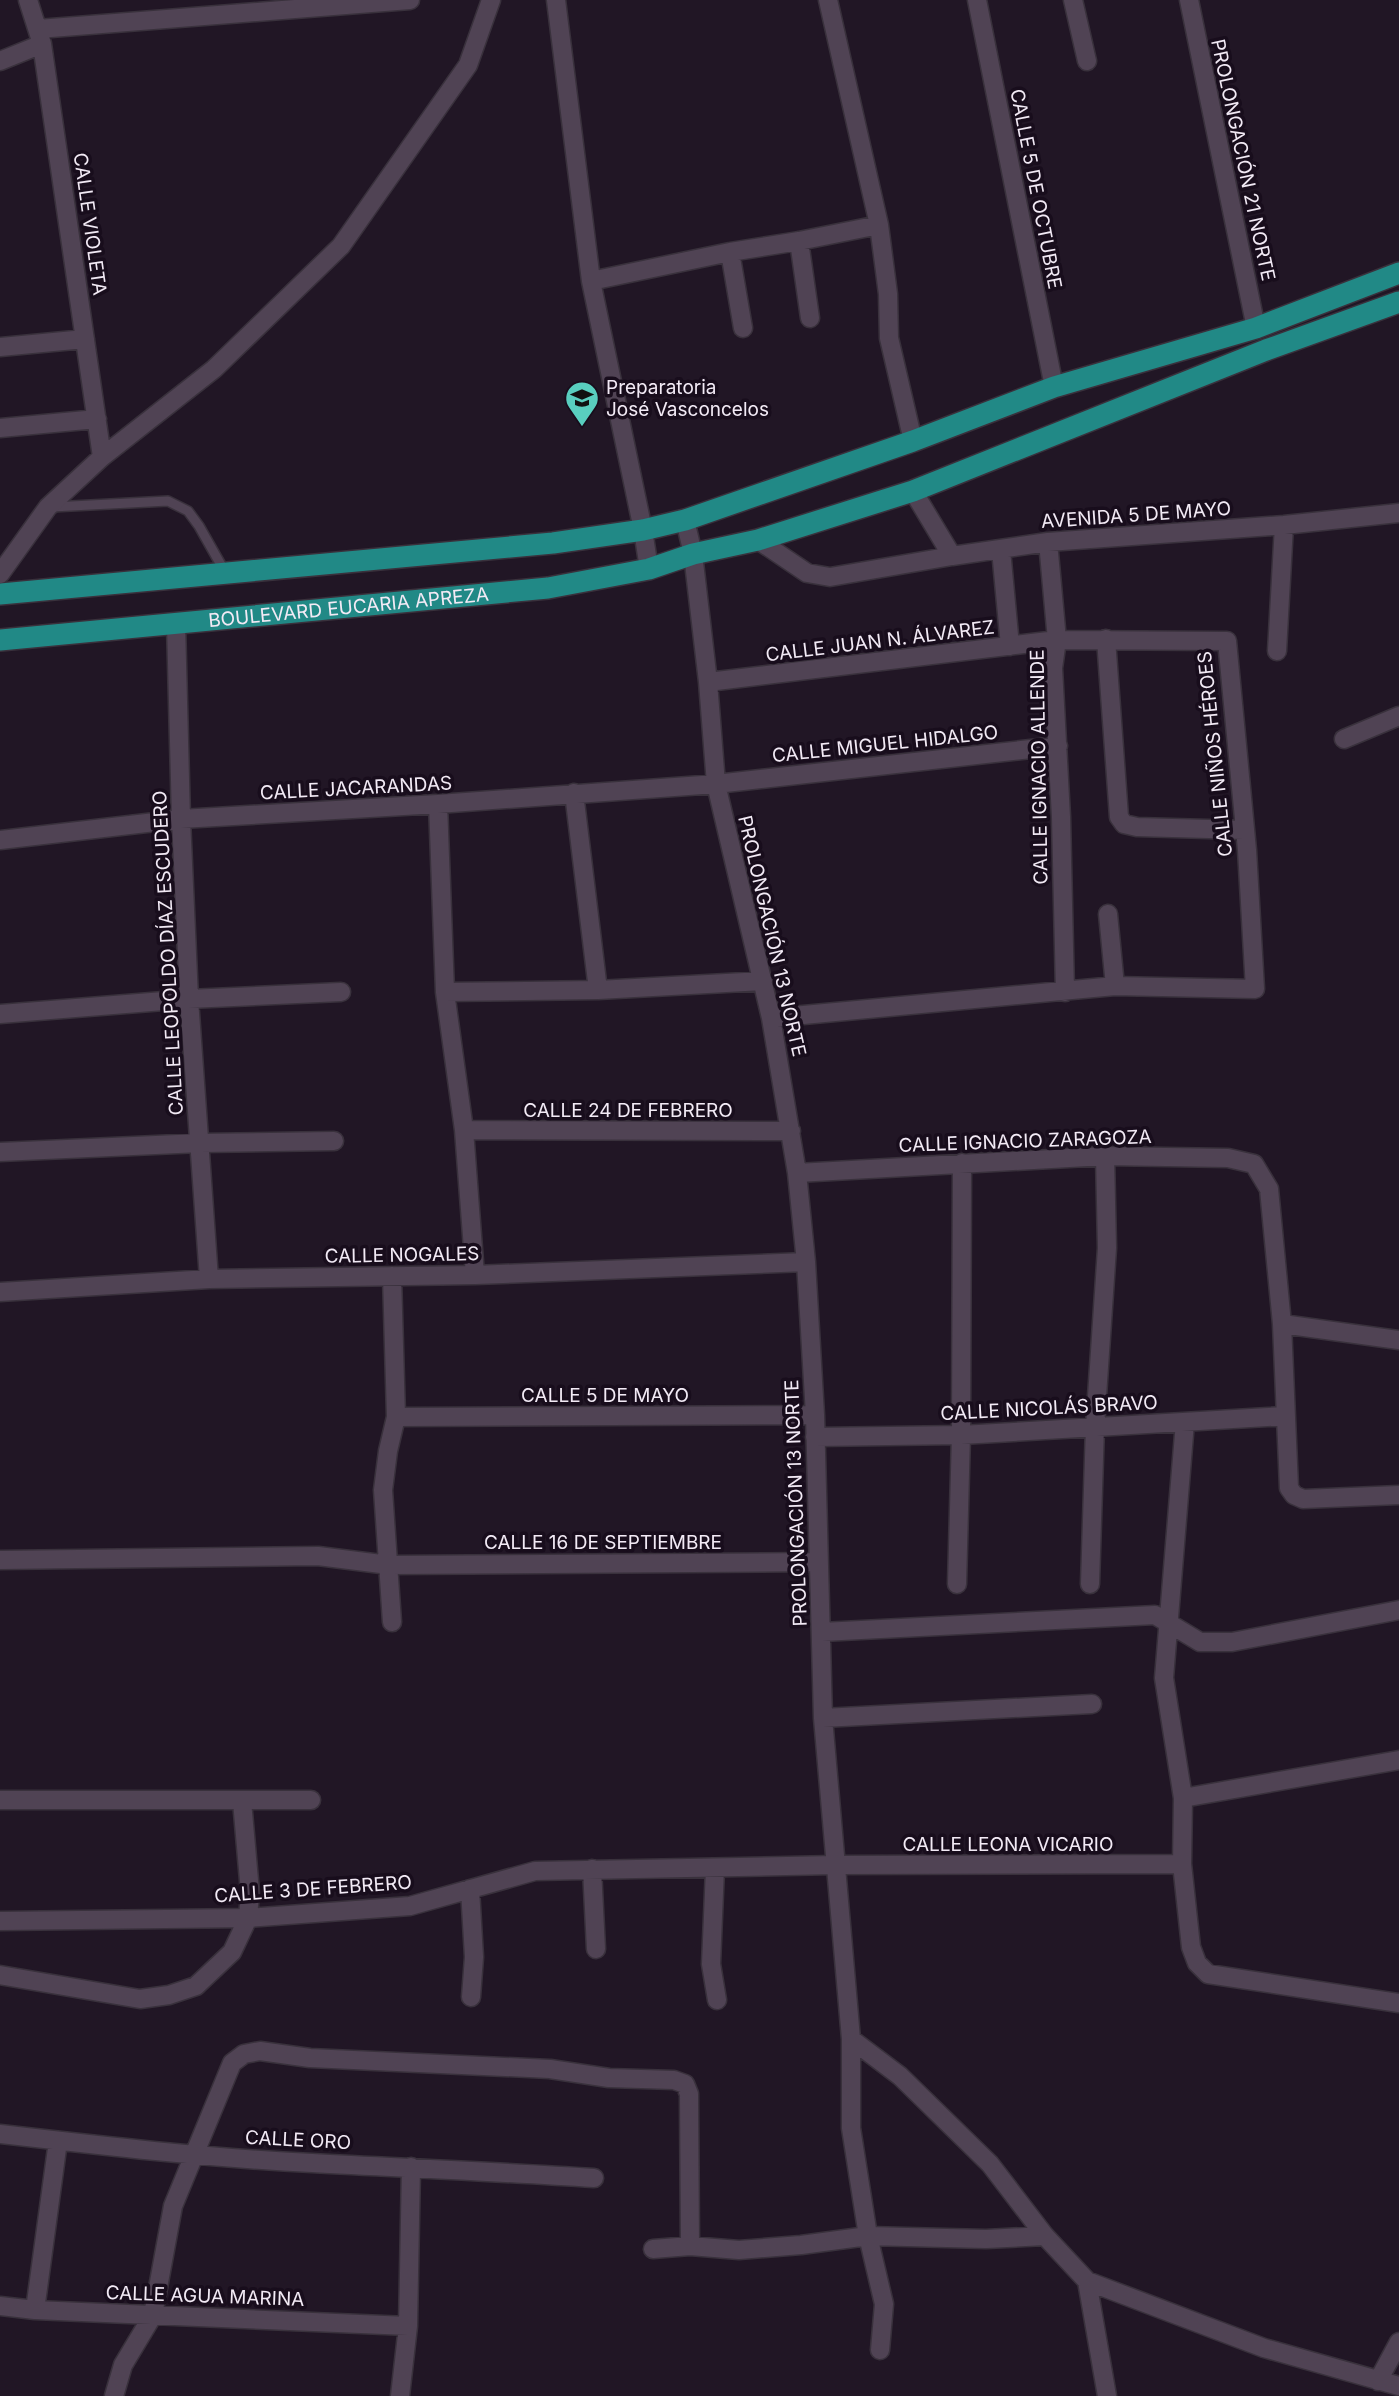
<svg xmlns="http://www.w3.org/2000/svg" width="1399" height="2396" viewBox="0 0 1399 2396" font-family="Inter,sans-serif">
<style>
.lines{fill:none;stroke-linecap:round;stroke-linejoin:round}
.lane-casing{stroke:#39313c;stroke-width:12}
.street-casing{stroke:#39313c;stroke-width:21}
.primary-casing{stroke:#39313c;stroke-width:24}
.lane{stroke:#504354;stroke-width:9}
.street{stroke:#504354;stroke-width:18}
.primary{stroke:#218986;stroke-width:21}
.labels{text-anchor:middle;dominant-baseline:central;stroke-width:7;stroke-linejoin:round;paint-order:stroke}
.street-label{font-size:19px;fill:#f2eaf5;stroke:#180d1c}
.poi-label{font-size:19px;fill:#f2eaf5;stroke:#180d1c;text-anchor:start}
</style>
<rect width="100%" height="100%" fill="#211625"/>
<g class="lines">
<g class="lane-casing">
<path id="lane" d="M52 507 168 501 188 511 199 526 225 572"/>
</g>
<g class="street-casing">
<path id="street" d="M28 0 42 44 102 457
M556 0 591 281 643 530 649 569
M828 0 879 225 888 294 889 338 913 441
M977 0 1054 387
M1073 0 1087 61
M1189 0 1256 328
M38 29 410 0
M0 61 42 44
M799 241 810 318
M730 252 743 328
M591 281 730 252 799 241 879 225
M0 347 85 339
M0 428 97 419
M913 491 952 556
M685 520 693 554 708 682 716 784 771 1018 797 1173 806 1262 815 1415 823 1718 851 2039 900 2076 990 2164 1045 2236 1087 2281 1107 2396
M758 540 807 573 830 577 952 556 1048 542 1284 525 1399 513
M1048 542 1057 640 1053 668 1061 817 1065 992
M1001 550 1010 646
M0 574 48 507 102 457 214 369 341 246 468 65 491 0
M176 624 181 819 189 999 209 1279
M1106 639 1119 817 1124 824 1137 827 1244 830
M1277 651 1284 525
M708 682 1057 640 1227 641 1247 850 1255 989 1115 986 771 1018
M1344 739 1399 716
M574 793 598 990
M438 804 445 992 464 1130 475 1275
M0 840 181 819 438 804 716 784 1058 746
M1108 914 1115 986
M445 992 598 990 763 981
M0 1014 189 999 341 992
M464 1130 791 1131
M0 1152 200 1143 334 1141
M797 1173 1105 1156 1228 1158 1254 1164 1269 1189 1282 1324 1289 1488 1294 1495 1303 1499 1399 1495
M392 1276 396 1417 388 1451 383 1490 392 1622
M0 1292 209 1279 475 1275 806 1262
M1282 1324 1399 1340
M396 1417 815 1415
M1185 1422 1164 1678 1183 1798 1182 1864 1191 1947 1197 1963 1208 1974 1399 2003
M815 1437 961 1435 1285 1416
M0 1560 318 1556 389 1565 818 1562
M957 1584 961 1435 962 1163
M1090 1584 1095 1426 1107 1248 1105 1156
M822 1632 1155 1615 1200 1642H1232L1399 1610
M823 1718 1092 1704
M1183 1798 1399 1760
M0 1800H311
M715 1868 711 1964 717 2000
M592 1869 596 1949
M470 1889 474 1957 471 1997
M0 1921 248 1918 410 1906 535 1871 835 1865 1182 1864
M0 1975 140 1999 169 1995 196 1986 232 1952 248 1918 250 1892 242 1801
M851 2039V2128L868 2236 884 2304 880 2350
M0 2134C104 2146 208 2158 312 2163 406 2168 500 2172 594 2178
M653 2249 690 2246 739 2250 801 2245 868 2236 986 2239 1045 2236
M1087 2281 1264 2348 1399 2386
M0 2306 35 2310 408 2326
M35 2310 58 2141
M1378 2381 1399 2342
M114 2396 123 2365 153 2315 173 2206 232 2063 244 2054 260 2051 310 2058 550 2069 609 2078 674 2080 685 2084 689 2094 690 2246
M400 2396 408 2326 411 2167"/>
</g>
<g class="primary-casing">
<g id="primary">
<path d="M0 594 553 543 643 530 685 520 913 441 1054 387 1256 328 1399 273"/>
<path id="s1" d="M0 640 548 588 649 569 693 554 758 540 913 491 1266 350 1399 302"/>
</g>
</g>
<use href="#lane" class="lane"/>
<use href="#street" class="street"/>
<use href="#primary" class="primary"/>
</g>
<defs>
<g id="school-pin" transform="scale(1.75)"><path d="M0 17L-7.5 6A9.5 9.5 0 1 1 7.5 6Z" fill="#59cebf" stroke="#180d1c"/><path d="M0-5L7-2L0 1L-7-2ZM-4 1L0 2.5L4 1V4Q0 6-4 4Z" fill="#111"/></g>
</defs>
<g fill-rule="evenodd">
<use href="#school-pin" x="582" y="398"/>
</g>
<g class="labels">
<g class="street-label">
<text transform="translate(1243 160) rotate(78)">PROLONGACIÓN 21 NORTE</text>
<text transform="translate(1036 189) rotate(79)">CALLE 5 DE OCTUBRE</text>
<text transform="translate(90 224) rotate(82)">CALLE VIOLETA</text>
<text transform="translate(1136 515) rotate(-4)">AVENIDA 5 DE MAYO</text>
<text stroke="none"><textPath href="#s1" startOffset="350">BOULEVARD EUCARIA APREZA</textPath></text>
<text transform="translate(880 641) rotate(-7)">CALLE JUAN N. ÁLVAREZ</text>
<text transform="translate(885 744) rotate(-6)">CALLE MIGUEL HIDALGO</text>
<text transform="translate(1215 754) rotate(-96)">CALLE NIÑOS HÉROES</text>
<text transform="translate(1039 767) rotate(-91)">CALLE IGNACIO ALLENDE</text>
<text transform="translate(356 788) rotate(-3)">CALLE JACARANDAS</text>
<text transform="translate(772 936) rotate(77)">PROLONGACIÓN 13 NORTE</text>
<text transform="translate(168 953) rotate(-93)">CALLE LEOPOLDO DÍAZ ESCUDERO</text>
<text x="628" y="1110">CALLE 24 DE FEBRERO</text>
<text transform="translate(1025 1141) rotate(-2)">CALLE IGNACIO ZARAGOZA</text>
<text transform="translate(402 1255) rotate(-1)">CALLE NOGALES</text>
<text x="605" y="1395">CALLE 5 DE MAYO</text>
<text transform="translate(1049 1408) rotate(-3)">CALLE NICOLÁS BRAVO</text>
<text transform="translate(796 1503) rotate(-92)">PROLONGACIÓN 13 NORTE</text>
<text x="603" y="1542">CALLE 16 DE SEPTIEMBRE</text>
<text x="1008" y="1844">CALLE LEONA VICARIO</text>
<text transform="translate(313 1889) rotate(-4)">CALLE 3 DE FEBRERO</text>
<text transform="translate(298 2140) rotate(3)">CALLE ORO</text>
<text transform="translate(205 2296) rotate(2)">CALLE AGUA MARINA</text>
</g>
<g class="poi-label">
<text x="606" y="387">Preparatoria<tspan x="606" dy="22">José Vasconcelos</tspan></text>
</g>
</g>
</svg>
